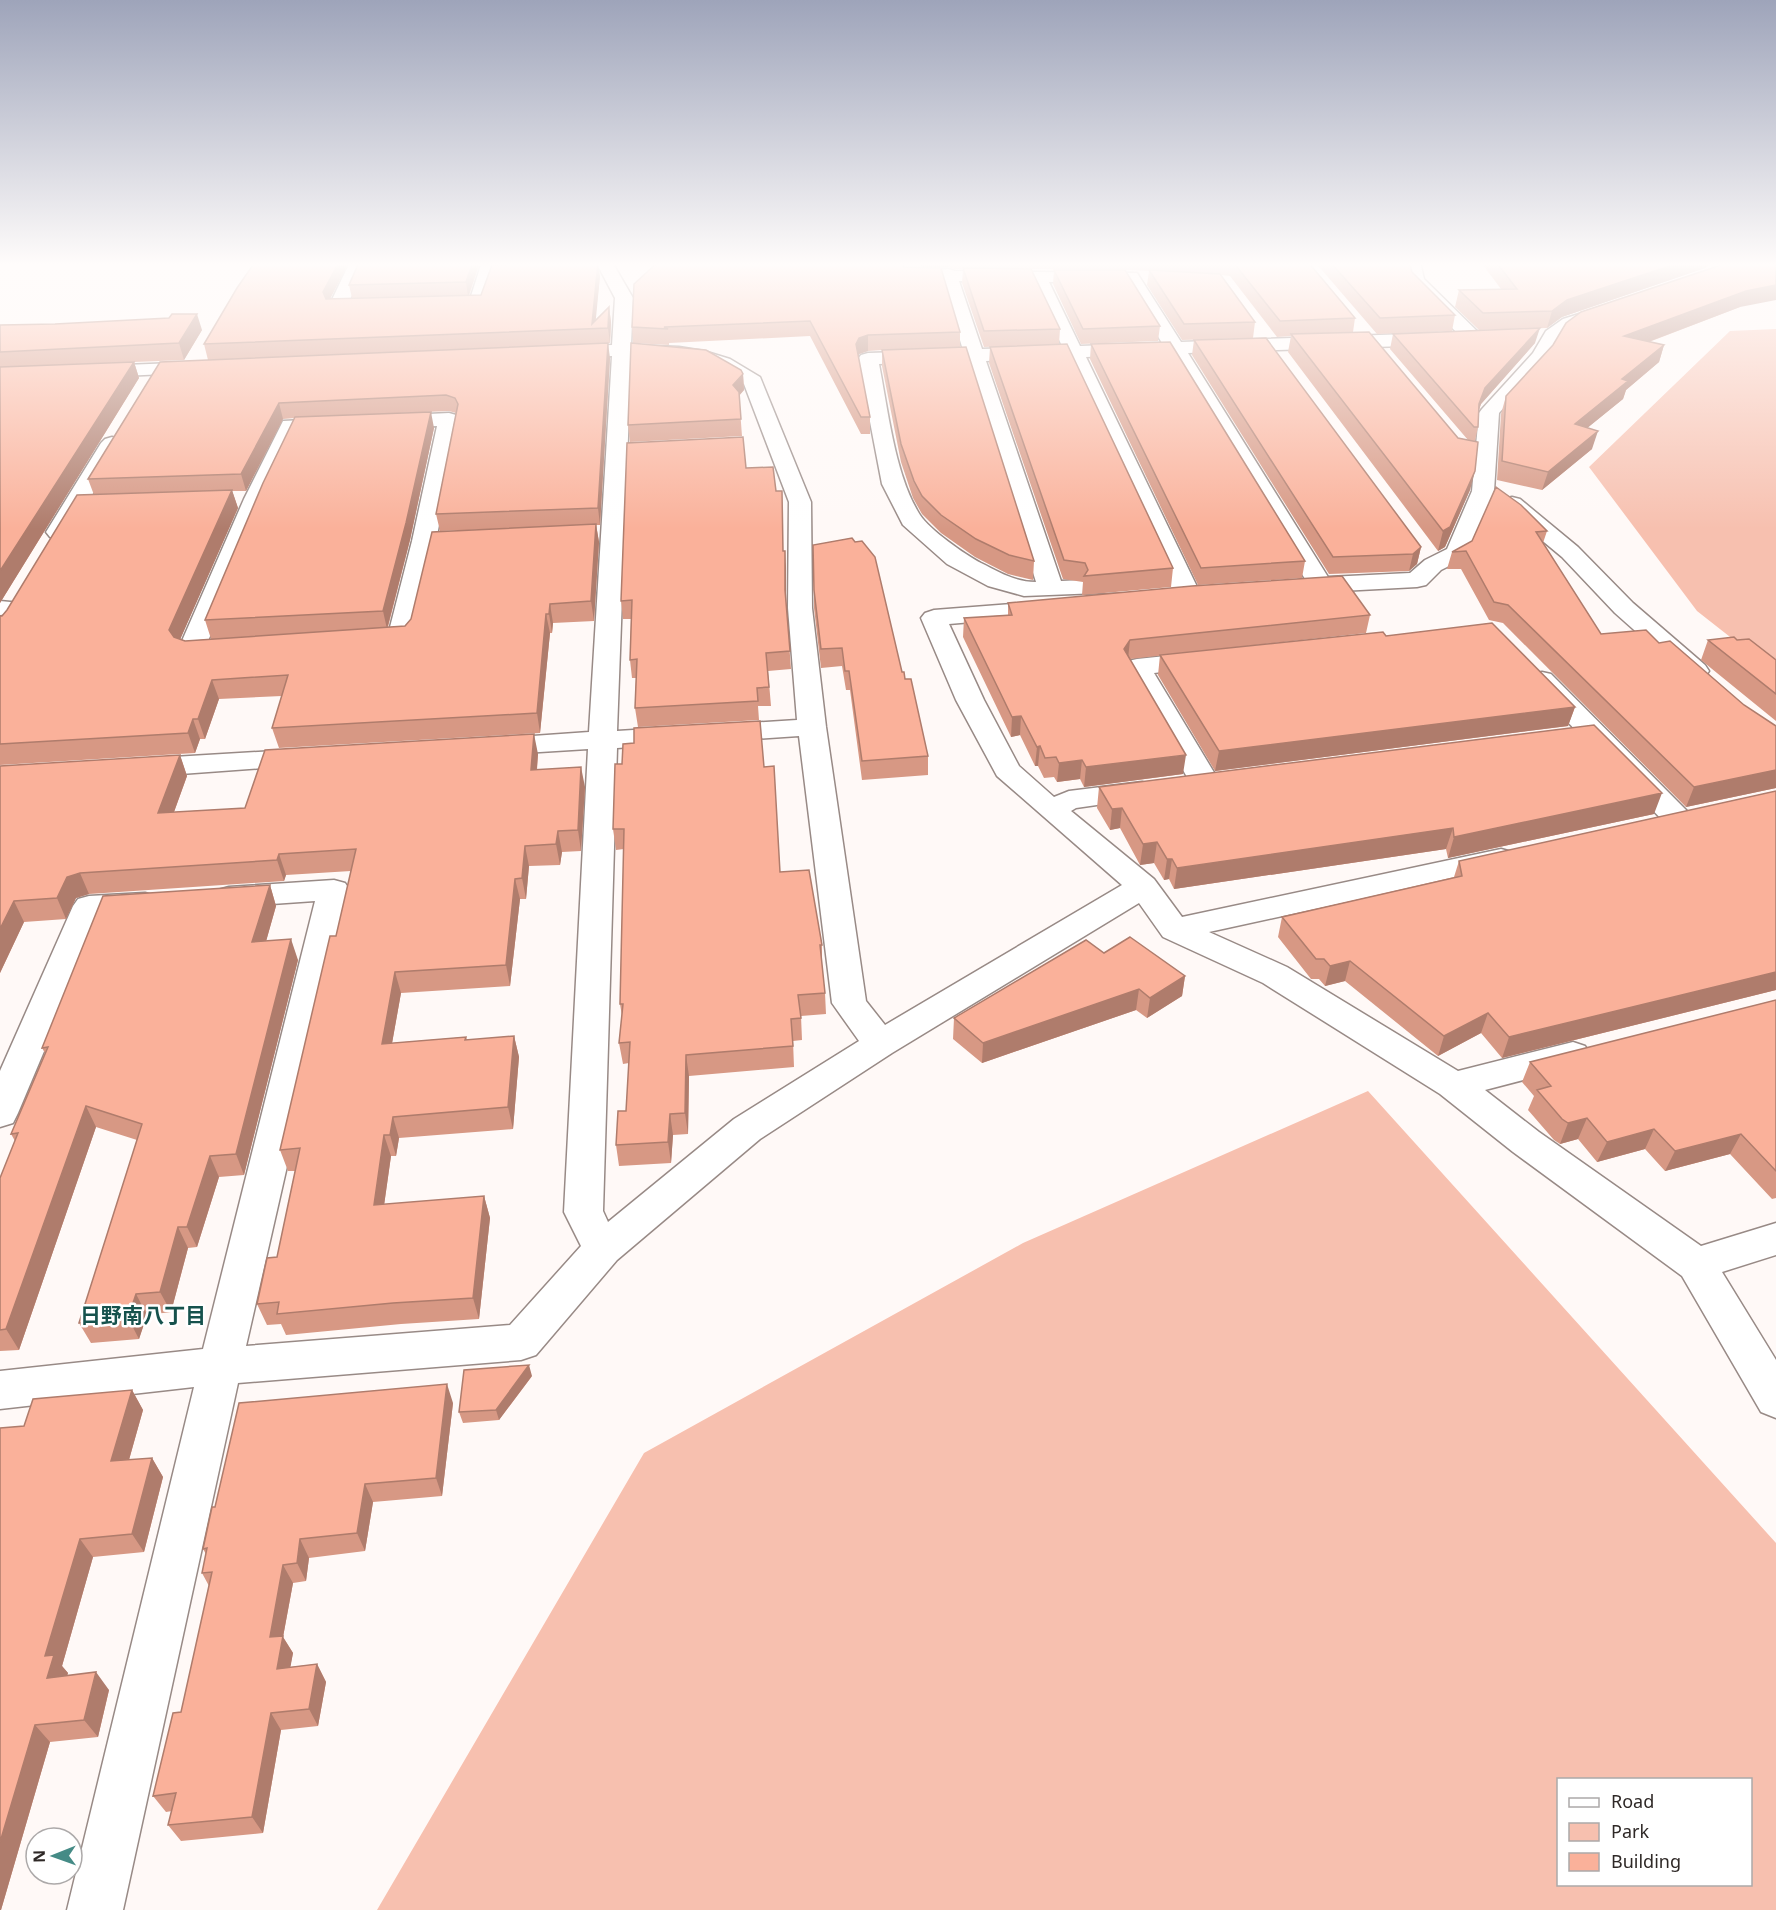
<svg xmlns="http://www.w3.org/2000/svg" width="1776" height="1910" viewBox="0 0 1776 1910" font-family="'Noto Sans','Noto Sans JP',sans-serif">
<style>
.green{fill:#f7c0af;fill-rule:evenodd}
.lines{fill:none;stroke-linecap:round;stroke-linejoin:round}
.minor-casing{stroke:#988a86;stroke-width:3}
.minor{fill:#fff;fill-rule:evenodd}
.wall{fill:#d79884;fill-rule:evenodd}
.shaded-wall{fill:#af7c6c}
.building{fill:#fab19a;stroke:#af7c6c;stroke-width:1.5}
.labels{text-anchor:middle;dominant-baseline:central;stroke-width:5;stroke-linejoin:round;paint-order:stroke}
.near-neighbourhood-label{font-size:21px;font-weight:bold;fill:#16524d;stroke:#fff}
</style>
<rect width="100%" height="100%" fill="#fff9f7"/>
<path class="green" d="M1776 329V673L1697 611 1589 467 1730 331Z
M1368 1091 1776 1543V1910H377L644 1453 1023 1243ZM1558 1780H1750V1884H1558Z"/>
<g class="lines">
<g class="minor-casing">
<path id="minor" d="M350 262H366L349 302 376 303 379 307 376 311 337 313 331 312 328 308Z
M482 262H498L483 308 436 309 433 305 436 301 470 299Z
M596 262H612L633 298 631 345 679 347 704 351 730 359 760 377 811 502 812 608 826 727 866 1001 885 1025 1122 885 997 776 956 700 921 618 925 613 934 610 1051 601 1060 603 1063 608 1060 613 1051 615 949 624 984 700 1019 766 1054 797 1069 791 1142 782 1152 785 1157 791 1152 797 1076 808 1071 811 1154 879 1182 917 1501 849 1512 852 1516 859 1512 866 1209 932 1287 967 1458 1071 1573 1042 1585 1046 1591 1055 1585 1064 1485 1090 1539 1132 1701 1246 1776 1223V1255L1722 1272 1776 1360V1418L1761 1412 1682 1276 1513 1152 1440 1094 1263 983 1163 937 1139 903 892 1053 760 1139 617 1260 536 1355 521 1360 238 1383 123 1910H67L194 1387 0 1409V1371L203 1349 315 901 229 907 218 904 213 897 218 890 229 887 334 880 345 883 350 890 246 1346 510 1325 581 1246 564 1212 588 749 490 755 480 753 476 747 480 741 490 739 589 732 612 356 565 358 558 356 556 352 558 348 565 346 612 345 615 298ZM631 356 697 361 716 367 744 384 789 502 788 608 797 720 617 731ZM799 736 832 1003 859 1041 734 1119 608 1222 603 1211 617 748Z
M905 262H921V271L948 269 955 271 1137 273 1181 342 1437 333 1444 335 1446 339 1444 343 1437 345 1188 353 1328 577 1410 573 1425 560 1447 549 1472 491 1479 413 1482 409 1533 353 1546 331 1563 319 1605 306 1611 307 1614 311 1611 315 1575 327 1560 338 1547 360 1499 413 1494 491 1469 553 1465 558 1441 570 1426 585 1417 587 1303 593 1294 591 1291 586 1294 581 1305 579 1169 354 1086 357 1201 595 1198 600 1189 602 1180 600 1174 590 1024 596 988 586 947 564 903 525 882 484 858 359 861 355 868 353 963 350 942 281 906 280 903 276ZM959 281 1032 282 1062 346 982 349ZM1049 282H1125L1162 343 1080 346ZM1067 358 1168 576 1061 581 986 361ZM967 361 1036 582C1015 582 999 572 981 563 964 554 930 530 920 515 895 476 888 410 879 364Z
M1404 262H1420L1424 279 1479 333 1481 337 1479 341H1465L1410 285Z
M199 362 206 364 209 368 206 372 0 382V370Z
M449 413 456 415 459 419 436 541 413 638 409 643 191 658 182 655 178 650 244 499 283 421ZM437 426 412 541 389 631 208 641 266 499 298 431Z
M112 437 119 439 123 443 70 532 66 537 58 539 50 537 46 532 101 443 105 439Z
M1512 497 1520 499 1578 547 1633 603 1705 665 1709 671 1705 677 1696 679 1687 677 1615 613 1562 557 1504 509 1501 504 1504 499Z
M0 601 21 603 24 608 21 613 0 615Z
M1204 652 1213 654 1217 660 1213 666 1154 673 1221 784 1216 790 1206 793 1196 790 1191 784 1124 667 1128 661 1137 659Z
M1542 672 1551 674 1690 814 1694 820 1690 826 1679 829 1668 826 1533 686 1529 680 1533 674Z
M307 749 317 752 321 758 317 764 140 777 130 774 126 768 130 762 140 759Z
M145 893 156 896 161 903 156 910 145 913 101 916 18 1113 13 1123 0 1127V1071L73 906 78 899 89 896Z"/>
</g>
<use href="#minor" class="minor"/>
</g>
<path class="wall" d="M255 262H349L330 298H352L349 285 480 262 469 296 481 295 497 265 496 262H515L510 264 600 276 595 320 609 307 611 322 610 343 208 360 204 344Z
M923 262H1308L1355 318 1353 332 1458 438 1468 440 1390 349 1393 334 1535 343 1481 404 1479 410 1478 427 1475 441 1470 490 1445 547 1438 551 1288 352 1291 336 1277 337 1230 276 1221 275 1255 322 1253 338 1182 340 1147 285 1149 271 1131 270 1031 269 1060 329 1059 344 1173 568 1171 587 1082 595 1083 582 1063 579 989 363 990 347 1015 346 984 347 962 283 963 269H955L948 267 932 268 960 332V347L1034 561 1033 580 1008 574 975 557 941 533 922 514 913 498 901 462 882 366V350L868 351 859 354 858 356 870 417V434H861L810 336 669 343V345L633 343 632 327 904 265V267L923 268Z
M1315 262H1409L1412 272 1455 315 1452 331 1377 334Z
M1484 262H1713L1705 268 1562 317 1547 328 1479 330 1455 307 1459 290 1501 289 1483 265Z
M1724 264 1740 307 1649 342 1664 345 1659 362 1626 390 1623 399 1587 428 1592 449 1542 490 1497 480 1501 414 1506 396Z
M1054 270 1160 326 1158 341 1081 344 1053 284Z
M0 325 202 330 184 360 134 362 139 378 0 603Z
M1194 340 1421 547 1417 564 1409 571 1329 574 1192 355Z
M1091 344 1305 561 1302 578 1198 585 1090 359Z
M610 358 600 525H596L599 542 594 621 553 623 552 633H550L540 733 279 748 272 728 282 696 219 699 205 739H200L195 753 0 765V616H2L7 610 94 495 88 479 160 362ZM449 411 456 413 436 514 440 531 497 529 405 626 388 627 410 540 434 428 400 413ZM295 418 205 620 211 639 185 641 180 639 238 508 232 491H246L283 419Z
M743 374 744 390 739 396 742 436 630 442 628 425Z
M746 468 776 491H782L783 551 786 568V602L791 669 768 671 771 706H758L759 720 638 727 635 708 636 678H632L630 660 631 619H623L621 601Z
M1496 487 1547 531 1543 543 1601 634 1659 643 1744 705 1776 726V788L1686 807 1503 623 1489 620 1461 569H1447L1452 552 1472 541Z
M814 590 902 672 905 679 928 756V775L862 780 850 690H846L842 666 821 668 814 608Z
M1008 603 1370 615 1366 633 1130 659 1183 774 1084 787 1080 779 1057 782 1054 777 1044 778 1038 766H1035L1020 735 1011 737 963 637 964 618 1008 615Z
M1386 636 1575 707 1568 726 1215 771 1158 675 1160 655Z
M1708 640H1737L1776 660V721L1701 660Z
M538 754 537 770 585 787 581 851 562 852 560 865 529 866 526 899H520L510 986 401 993 392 1043 466 1037 467 1040 514 1036 519 1057 513 1129 399 1138 396 1156H391L384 1205 484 1196 490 1218 479 1319 401 1324 286 1335 281 1324 267 1325 257 1304 277 1257 295 1171H288L280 1150 336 936 351 871 286 875 284 881 89 894 76 898 66 919 24 922 0 973V766L180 755 187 776 174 812 245 808Z
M764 767 780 872 822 945V966L825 993 826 1014 801 1016 802 1040 793 1041 794 1067 689 1076 688 1134 673 1135 671 1163 619 1166 616 1145 626 1111 629 1063 623 1064 619 1043 622 1016 620 1004 624 849 616 850 613 829Z
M1099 787 1654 814 1448 858 1446 849 1174 889 1169 879 1164 880 1154 863 1140 865 1120 828 1110 830 1097 808Z
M1776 791V990L1502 1058 1481 1033 1438 1056 1345 981 1325 986 1319 979H1311L1278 937 1282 917 1454 877 1459 861Z
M270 885 276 906 266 941 298 960 244 1175 219 1177 197 1247 188 1248 171 1312 147 1315 139 1339 91 1343 79 1323 137 1140 96 1127 19 1350 0 1351V1178L15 1141 11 1134 45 1053 42 1048Z
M1104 953 1185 976 1182 996 1147 1018 1136 1010 982 1063 953 1039 954 1018Z
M1776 1000V1198L1772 1199 1730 1154 1665 1171 1645 1149 1597 1162 1578 1139 1560 1144 1554 1140 1528 1110 1534 1096 1522 1082 1530 1062Z
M532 1376 499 1420 463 1423 459 1412Z
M132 1390 143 1410 129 1460 152 1458 163 1477 144 1552 93 1557 62 1666 68 1673 67 1675 109 1690 98 1737 50 1742 1 1910 24 1426Z
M453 1403 442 1496 373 1502 365 1551 309 1558 306 1581 293 1583 283 1637 293 1653 290 1667 317 1664 326 1682 318 1726 281 1730 263 1833 181 1841 168 1825 172 1811 166 1812 153 1796 181 1712 209 1586 202 1573 206 1554 203 1549 215 1507Z"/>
<path class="shaded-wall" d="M339 262H349L326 307 323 292Z
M473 262H480L468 297 466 282Z
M496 262H515L498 271Z
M598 262 600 276 595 328 592 324Z
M923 262H948V267L923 269Z
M1682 262H1713L1705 268 1562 317 1547 328 1552 311 1567 300Z
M1776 285V300L1740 307 1619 353 1624 336 1746 291Z
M609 307 611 322 610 343 608 328Z
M197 314 202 330 184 360 179 343Z
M1540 328 1535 343 1481 404 1475 420 1479 404 1485 388Z
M868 335V351L859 354 856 359V344L859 338Z
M608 343 610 358 600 525 598 508Z
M1664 345 1659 362 1626 390 1623 399 1570 442 1575 424 1622 379Z
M134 362 139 378 0 603V571Z
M743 374 744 390 734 401 733 385Z
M279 403 283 419 246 491 241 474Z
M431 412 434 428 410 540 387 629 383 611Z
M1598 431 1592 449 1542 490 1548 472Z
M1475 471 1470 490 1445 547 1438 551 1443 531Z
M232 490 238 508 176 649 169 630Z
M596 524 599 542 594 621 591 601Z
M1421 547 1417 564 1409 571 1413 554Z
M785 551 786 568V608L785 590Z
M550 604 553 623 552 633 549 614Z
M546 614 550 633 540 733 537 713Z
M1130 640 1128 659 1124 649Z
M212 680 219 699 205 739 198 719Z
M1575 707 1568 726 1215 771 1219 751Z
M1021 716 1020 735 1011 737 1012 717Z
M193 719 200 739 195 753 188 733Z
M534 734 538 754 535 791 531 770Z
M1040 746 1038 766H1035L1037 747Z
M180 755 187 776 166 834 158 813Z
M1186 755 1183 774 1084 787 1086 767Z
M1082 760 1080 779 1057 782 1059 763Z
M581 767 585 787 581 851 578 830Z
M1776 770V788L1686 807 1694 787Z
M1662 793 1654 814 1448 858 1454 837Z
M1122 808 1120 828 1110 830 1112 809Z
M1453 828 1446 849 1174 889 1177 868Z
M558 831 562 852 560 865 556 844Z
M1157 842 1154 863 1140 865 1143 844Z
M525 846 529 866 526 899 522 878Z
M279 854 286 875 284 881 277 860Z
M1167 859H1172L1169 879 1164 880Z
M80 873 89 894 76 898 66 919 57 898 67 877Z
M515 879 520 899 510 986 506 965Z
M270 885 276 906 260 963 252 942Z
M14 901 24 922 0 973V929Z
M291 939 298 960 244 1175 236 1154Z
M1350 961 1345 981 1325 986 1330 966Z
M395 972 401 993 388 1066 382 1044Z
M1776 972V990L1502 1058 1509 1037Z
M1185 976 1182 996 1147 1018 1150 998Z
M1139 989 1136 1010 982 1063 983 1043Z
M1488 1013 1481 1033 1438 1056 1444 1036Z
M514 1036 519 1057 513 1129 508 1107Z
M686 1055 689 1076 688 1134 685 1113Z
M86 1106 96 1127 19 1350 6 1329Z
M670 1114 673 1135 671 1163 668 1142Z
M393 1117 399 1138 396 1156 390 1135Z
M1587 1118 1578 1139 1560 1144 1568 1123Z
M1654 1129 1645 1149 1597 1162 1607 1142Z
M1741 1134 1730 1154 1665 1171 1675 1151Z
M384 1135 391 1156 381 1227 374 1205Z
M210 1156 219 1177 197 1247 187 1227Z
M484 1196 490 1218 479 1319 473 1298Z
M178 1227 188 1248 171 1312 160 1292Z
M136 1294 147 1315 139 1339 128 1318Z
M529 1365 532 1376 499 1420 496 1410Z
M447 1384 453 1403 442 1496 436 1478Z
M132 1390 143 1410 123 1481 111 1461Z
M152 1458 163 1477 144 1552 132 1534Z
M365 1484 373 1502 365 1551 357 1533Z
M80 1539 93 1557 62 1666 68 1673 62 1695 47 1678 45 1656Z
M300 1539 309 1558 306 1581 297 1563Z
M283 1565 293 1583 283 1637 293 1653 287 1686 277 1669 270 1637Z
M317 1664 326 1682 318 1726 309 1709Z
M96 1672 109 1690 98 1737 84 1720Z
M271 1713 281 1730 263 1833 252 1817Z
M35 1725 50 1742 1 1910H0V1842Z"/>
<path class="building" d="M255 262H339L323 292 326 299 481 295 492 265 598 262 592 324 609 307 608 328 204 344 237 288Z
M359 262H473L466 282 349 285Z
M658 262H901L904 267 941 268 960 332 868 335 859 338 856 344 870 417H861L810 321 664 327 668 329 632 327 634 284Z
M1233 262H1308L1355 318 1280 321Z
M1330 262H1409L1412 272 1455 315 1380 318Z
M1496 262H1682L1567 300 1552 311 1483 313 1459 290 1517 289Z
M1727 262H1776V285L1746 291 1624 336 1664 345 1622 379 1628 381 1575 424 1598 431 1548 472 1502 461 1506 396 1553 345 1566 323 1581 312 1724 264Z
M963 268 1031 269 1060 329 984 331Z
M1054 270H1125L1160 326 1083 329Z
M1149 270 1220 274 1255 322 1184 324Z
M172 314H197L179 343 0 352V325L55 324 169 318Z
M1540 328 1485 388 1479 404 1478 427H1474L1393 334Z
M1369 332 1458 438 1478 442 1475 471 1450 527 1443 531 1291 334Z
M1266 338 1421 547 1413 554 1333 557 1194 340Z
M1170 342 1305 561 1201 568 1091 344Z
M608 343 598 508 436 514 458 404 455 398 446 395 279 403 241 474 88 479 160 362Z
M631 343 706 350 741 370 743 374 733 385 739 392 741 419 628 425Z
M1067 344 1173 568 1084 576 1088 570 1085 563 1064 560 990 347Z
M966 347 1034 561 1009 555 976 539 941 515 922 496 914 481 901 444 882 350Z
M134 362 0 571V367Z
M431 412 406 523 383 611 205 620 263 483 295 417Z
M743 437 746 468 773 467 776 491H782L783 551H785V590L790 651 766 653 769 687 757 688 758 701 635 708 637 659 630 660 632 600 621 601 627 443Z
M1496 487 1521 505 1547 531 1536 532 1601 634 1646 630 1659 643 1670 641 1744 705 1776 726V770L1694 787 1508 605 1494 602 1466 551 1452 552 1472 541Z
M232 490 169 630 174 637 185 641 405 626 411 619 432 532 596 524 591 601 550 604 549 614H546L537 713 272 728 288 675 212 680 198 719H193L188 733 0 744V616H2L7 610 77 495Z
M852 538 855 542 862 541 875 557 902 672H904L905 679H911L928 756 862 761 849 671H845L842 648 821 649 814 590 813 545Z
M1342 576 1370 615 1130 640 1124 649 1186 755 1086 767 1082 760 1059 763 1056 757 1045 758 1040 746 1037 747 1021 716 1012 717 964 618 1012 615 1008 603 1192 586Z
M1492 623 1575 707 1219 751 1160 655 1383 632 1386 636Z
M1734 637 1737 640 1749 639 1776 660V694L1708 640Z
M760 721 764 767 774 766 780 872 809 870 822 945H820L825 993 798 995 801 1018 791 1019 793 1046 686 1055 685 1113 670 1114 668 1142 616 1145 618 1111H626L630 1042 619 1043 623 1004H620L624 829H613L615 764H622L623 744 634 743V728Z
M1594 725 1662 793 1454 837 1453 828 1177 868 1172 859H1167L1157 842 1143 844 1122 808 1112 809 1099 787Z
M534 734 531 770 581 767 578 830 558 831 556 844 525 846 522 878 515 879 506 965 395 972 382 1044 466 1037 465 1040 514 1036 508 1107 393 1117 390 1135H384L374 1205 484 1196 473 1298 393 1303 277 1314 279 1302 257 1304 267 1258 277 1257 300 1148 280 1150 330 936H336L356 849 279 854 277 860 80 873 67 877 57 898 14 901 0 929V766L180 755 158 813 245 808 265 750Z
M1776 791V972L1509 1037 1488 1013 1444 1036 1350 961 1330 966 1324 959H1316L1282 917 1462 876 1459 861Z
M270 885 252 942 291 939 236 1154 210 1156 187 1227H178L160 1292 136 1294 128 1318 79 1323 142 1124 86 1106 6 1329 0 1330V1178L18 1133 11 1134 48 1047 42 1048 103 896Z
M1130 937 1185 976 1150 998 1139 989 983 1043 954 1018 1086 940 1104 953Z
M1776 1000V1171L1741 1134 1675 1151 1654 1129 1607 1142 1587 1118 1568 1123 1562 1119 1537 1090 1551 1086 1530 1062Z
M529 1365 496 1410 459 1412 464 1370Z
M447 1384 436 1478 365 1484 357 1533 300 1539 297 1563 283 1565 270 1637 283 1636 277 1669 317 1664 309 1709 271 1713 252 1817 168 1825 176 1793 153 1796 173 1713 181 1712 212 1572 202 1573 207 1548 203 1549 212 1507H215L239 1403Z
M132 1390 111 1461 152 1458 132 1534 80 1539 45 1656 54 1655 47 1678 96 1672 84 1720 35 1725 0 1842V1428L24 1426 33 1399Z"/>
<linearGradient id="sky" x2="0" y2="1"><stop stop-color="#9ea4ba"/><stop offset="0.5" stop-color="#fffcfb"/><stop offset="1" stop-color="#fffcfb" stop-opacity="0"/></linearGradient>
<rect width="1776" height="529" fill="url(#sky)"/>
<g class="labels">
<g class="near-neighbourhood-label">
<text x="143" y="1315">日野南八丁目</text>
</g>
</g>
<rect x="1557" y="1778" width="195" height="108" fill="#ffffff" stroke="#aca9a9" stroke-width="1.5"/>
<rect x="1569" y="1798" width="30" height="9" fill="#ffffff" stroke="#aca9a9" stroke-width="1.5"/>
<text x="1611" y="1808" font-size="18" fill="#2f2927">Road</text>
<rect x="1569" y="1823" width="30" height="18" fill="#f7c0af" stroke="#aca9a9" stroke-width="1.5"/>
<text x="1611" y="1838" font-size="18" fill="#2f2927">Park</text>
<rect x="1569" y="1853" width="30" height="18" fill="#fab19a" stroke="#aca9a9" stroke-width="1.5"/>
<text x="1611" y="1868" font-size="18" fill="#2f2927">Building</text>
<g transform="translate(54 1856) rotate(269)"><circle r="28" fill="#ffffff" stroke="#aca9a9" stroke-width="1.5"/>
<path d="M0-4.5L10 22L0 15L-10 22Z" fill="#458b86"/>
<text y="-9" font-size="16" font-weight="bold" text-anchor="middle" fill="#2f2927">N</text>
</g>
</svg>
